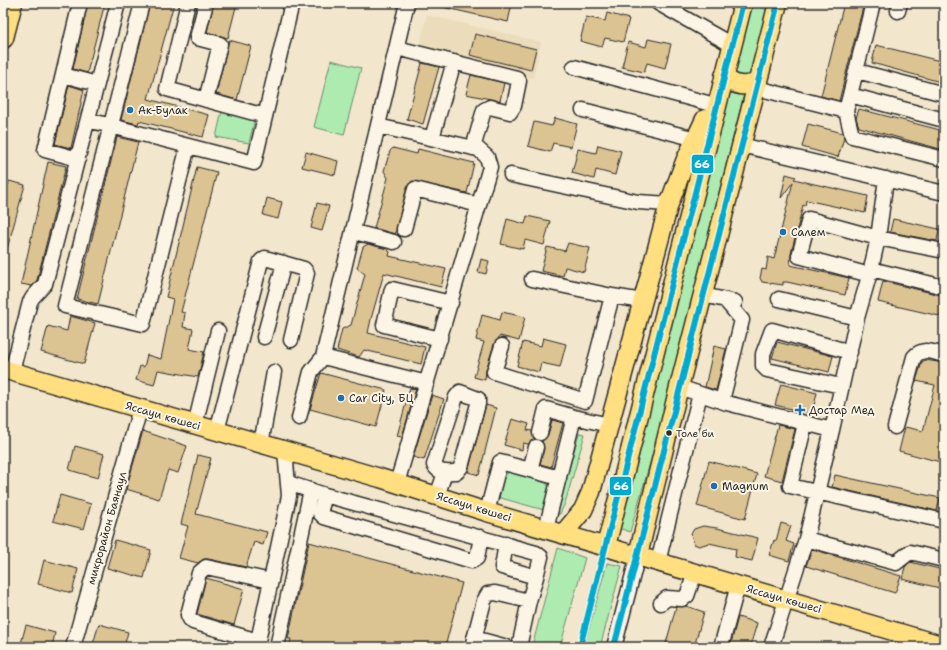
<svg xmlns="http://www.w3.org/2000/svg" width="947" height="650" viewBox="0 0 947 650" font-family="'Shantell Sans',sans-serif">
<style>
.built{fill:#ebdcbb}
.green{fill:#adebb1;stroke:#6c8b6e}
.building{fill:#dcc392;stroke:#2b2b2b}
.lines{fill:none;stroke-linecap:round;stroke-linejoin:round}
.minor-casing{stroke:#2b2b2b;stroke-width:17}
.major-casing{stroke:#2b2b2b;stroke-width:21}
.highway-casing{stroke:#2b2b2b;stroke-width:23}
.minor{stroke:#fcf5e5;stroke-width:14}
.major{stroke:#ffdf80;stroke-width:18}
.highway{stroke:#ffdf80;stroke-width:20}
.bus-1-casing{stroke:#fcf5e5;stroke-width:9}
.bus-1{stroke:#00a9ce;stroke-width:6}
.poi-dot{fill:#1f6fb2;stroke:#fcf5e5;stroke-width:1.5}
.bus-dot{fill:#2b2b2b;stroke:#fcf5e5;stroke-width:1.5}
.labels{text-anchor:middle;dominant-baseline:central;stroke-width:4;stroke-linejoin:round;paint-order:stroke}
.bus-label{font-size:10px;fill:#2b2b2b;stroke:#fcf5e5;text-anchor:start}
.poi-label{font-size:11px;fill:#2b2b2b;stroke:#fcf5e5;text-anchor:start}
.street-label{font-size:11px;fill:#2b2b2b;stroke:#fcf5e5}
.line-badge{stroke:#fcf5e5;stroke-width:1.5}
.badge-label{font-size:11px;text-anchor:middle;font-weight:bold;fill:#fff}
</style>
<rect width="100%" height="100%" fill="#f2e6cc"/>
<filter id="ink" filterUnits="userSpaceOnUse"><feTurbulence type="fractalNoise" baseFrequency=".025" numOctaves="2"/><feDisplacementMap in="SourceGraphic" scale="8" xChannelSelector="R" yChannelSelector="G"/><feConvolveMatrix kernelMatrix="1 2 1 2 8 2 1 2 1" color-interpolation-filters="sRGB"/></filter>
<g filter="url(#ink)">
<path class="built" d="M427 15 541 42 533 78 418 51Z"/>
<path class="green" d="M751 6 762 7 767 11 751 76 746 79 738 76 734 69Z
M331 60 361 68 344 135 314 127Z
M729 86 745 90 655 446 630 532 616 527Z
M222 111 255 118 249 143 216 137Z
M579 433 585 434 565 503 560 514H557Z
M513 472 546 483 549 487 544 510 497 497 502 481 507 473Z
M558 548 585 558 560 647H532Z
M607 563 622 566 600 647H584Z"/>
<path class="building" d="M88 3H105L87 73 73 69Z
M150 3H174L148 99 209 115 203 137 139 121 138 124 121 120Z
M214 3H237L228 38 207 32Z
M438 3H512L508 22 438 6Z
M844 3H864L839 101 821 96Z
M607 13 629 19 623 42 605 38 602 47 580 41 586 17 605 21Z
M475 34 536 49 531 70 470 55Z
M648 39 671 44 665 68 647 63 644 72 622 67 628 42 646 47Z
M229 40 251 46 237 100 216 94Z
M876 45 944 62V83L872 63Z
M422 63 439 67 423 124 407 119Z
M471 75 504 83 500 101 466 94Z
M69 85 84 90 71 148 55 144Z
M859 109 944 131V150L859 127 856 118Z
M555 118 577 124 571 147 553 143 550 152 528 146 534 122 552 126Z
M808 124 843 133 844 138 838 157 802 147Z
M117 137 138 142 98 304 77 299Z
M598 145 621 151 615 175 596 170 594 179 572 173 578 149 596 153Z
M393 148 417 154 418 149 474 163 467 193 412 181 407 187 395 234 374 228 388 178 384 171 390 151Z
M306 152 338 161 335 175 302 167Z
M48 162 66 166 37 280 32 286 21 284Z
M197 167 217 172 181 312 185 313 183 327 193 329 189 349 204 352 198 377 158 370 154 385 136 380 140 366 144 367 147 355 161 359 173 299 166 297Z
M786 174 796 177 794 179 810 183 868 196 865 213 806 200 805 206 803 205 791 254 790 265 849 278 845 295 787 282H783V285L762 282 760 278 762 269 766 270 768 257 774 259 793 182 781 198Z
M9 181 25 185 5 256 3 255V203Z
M267 198 282 202 278 219 263 215Z
M317 203 329 206 322 231 311 228Z
M527 216 550 221 544 245 525 240 523 249 501 244 507 219 525 224Z
M893 219 939 229 937 241 890 232Z
M568 243 590 248 584 272 565 267 563 276 541 271 547 247 565 251Z
M368 244 387 249 390 252 389 256 446 269 441 287 384 273 371 319 368 333 425 347 421 364 364 350 359 357 337 350 342 329 351 325 365 274 357 268 363 247Z
M481 259 489 261 486 274 478 272Z
M883 281 944 296V317L878 302Z
M502 312 525 317 519 341 500 336 494 344 486 370 485 380 474 377 484 342 476 340 482 315 500 320Z
M70 316 95 323 84 364 41 352 48 326 67 331Z
M543 338 566 344 560 367 541 363 539 372 517 366 523 342 541 346Z
M777 342 833 356 829 372 772 358Z
M714 346 726 349 716 390 705 387Z
M925 360 944 363V463L899 451 905 427 923 431 935 385 916 381 922 362Z
M321 373 386 390 376 427 310 409Z
M781 384 817 393 812 414 775 405Z
M410 388 416 389 402 437 397 436Z
M432 395 444 399 424 460 413 457Z
M486 405 496 408 479 475 468 472Z
M512 419 529 424 527 430 532 431 534 439 528 444 523 443 522 450 504 445Z
M552 420 563 423 551 467 540 464 544 449 542 441 548 435Z
M778 425 795 429 782 481 764 476Z
M143 431 187 446 178 473 168 470 159 499 126 489Z
M75 446 104 454 98 478 69 470Z
M198 455 211 458 196 514 267 532 263 545 254 542 246 567 208 559H204L198 563 179 558 188 526 181 524Z
M709 461 757 474 745 519 697 506Z
M835 475 940 498 937 511 832 487Z
M60 495 91 504 84 529 53 521Z
M781 523 791 526 786 541 794 544 789 561 769 555 774 540 776 541Z
M703 526 717 528 758 538 752 561 735 557 736 549 709 543 699 546 694 544 691 534 694 529Z
M115 540 151 550 144 578 107 568Z
M309 542 462 583 445 647H289L291 639H288Z
M812 549 901 576 895 593 806 566Z
M44 560 78 569 72 593 38 584Z
M910 562 944 570V589L902 579 905 567Z
M206 578 244 589 234 625 197 614Z
M686 606 704 612 694 647H665L676 607Z
M738 617 757 623 750 647H730Z
M99 624 128 632 124 647H92Z
M26 625 55 633 52 647H20Z"/>
<g class="lines">
<g class="minor-casing">
<path id="minor" d="M142 3 65 306 143 324 188 146
M188 3 167 89 265 116
M206 3 197 38 220 44 206 100
M658 3 732 45
M873 3 846 111 852 136 944 159
M898 11 900 3
M397 48 517 78 519 81 514 106 510 112 490 107 484 110 473 148
M574 67 711 104
M857 71 944 94
M63 75 97 84
M757 88 846 111
M850 95 944 120
M583 110 696 139
M88 120 254 163 292 3
M378 126 478 149 487 157 490 167 397 483
M432 138 454 62
M741 145 944 193
M78 159 45 150 80 3
M511 175 638 202 669 204
M886 179 878 238 944 251
M404 229 415 189 479 205
M354 232 394 242
M870 275 799 256 809 219 878 238 871 269 944 287
M532 279 612 296
M703 295 735 302
M779 299 857 318
M264 337 284 263
M440 339 384 325 392 289 451 303
M502 346 494 372 585 401 612 296 643 301
M323 357 427 383
M12 371 30 302 33 297 45 284 118 3
M841 386 767 370 763 366V354L772 330 850 352
M679 387 727 403 832 430 806 539 771 647
M460 392 478 399V404L461 467 457 472C448 472 439 474 434 465L456 397Z
M722 401 742 320 726 301
M299 418 311 372 323 357 407 3
M805 424 790 486 944 521
M195 425 218 331
M895 427 914 357C923 347 932 352 944 355
M832 430 857 318 871 269
M217 431 261 261 265 258 304 269 307 273 291 340
M540 433 546 409 574 417
M261 444 274 372
M530 470 559 478
M288 483 325 495 536 553 541 557 536 577
M325 495 320 513 324 517 472 561 477 558 481 537
M437 496 445 473
M487 512 500 462 530 470 536 447
M546 529 574 417 609 425
M806 539 896 563 910 552 944 560
M658 562 700 394
M661 603 667 598 682 599 687 596 695 573
M474 638 507 647
M258 641 289 496 285 451
M73 647 140 409
M257 647 258 641 193 622 190 619 188 615 199 573 206 567 271 581
M277 647 311 490
M472 647 484 601 488 594 495 593 529 601 536 577 502 567 506 544
M519 647 529 601
M614 647 638 555
M721 647 738 585"/>
</g>
<g class="major-casing">
<path id="major" d="M724 76C735 87 745 87 758 82
M3 369 380 478 487 512 944 646
M563 534 583 510 591 492 669 204 686 159 705 119
M606 546 743 3
M638 555 679 387 778 3"/>
</g>
<g class="highway-casing">
<path id="highway" d="M3 38 12 3"/>
</g>
<use href="#minor" class="minor"/>
<use href="#major" class="major"/>
<use href="#highway" class="highway"/>
<g class="bus-1-casing">
<path id="bus-1" d="M580 647 743 3
M614 647 778 3"/>
</g>
<use href="#bus-1" class="bus-1"/>
</g>
</g>
<g class="poi-dot">
<circle cx="130" cy="110" r="4"/>
<circle cx="783" cy="232" r="4"/>
<circle cx="341" cy="398" r="4"/>
<path d="M798 404h4v4h4v4h-4v4h-4v-4h-4v-4h4z"/>
<circle cx="714" cy="486" r="4"/>
</g>
<circle class="bus-dot" cx="669" cy="433" r="3.5"/>
<g class="labels">
<g class="bus-label">
<text x="676" y="433">Толе би</text>
</g>
<g class="poi-label">
<text x="138" y="110">Ак-Булак</text>
<text x="791" y="232">Салем</text>
<text x="349" y="398">Car City, БЦ</text>
<text x="809" y="410">Достар Мед</text>
<text x="722" y="486">Magnum</text>
</g>
<g class="street-label">
<text transform="translate(163 416) rotate(16)">Яссауи көшесі</text>
<text transform="translate(474 507) rotate(17)">Яссауи көшесі</text>
<text transform="translate(107 528) rotate(-74)">микрорайон Баянаул</text>
<text transform="translate(784 599) rotate(16)">Яссауи көшесі</text>
</g>
</g>
<g class="line-badge">
<rect x="691" y="154" width="23" height="20" rx="4" fill="#00a9ce"/>
<rect x="609" y="476" width="23" height="20" rx="4" fill="#00a9ce"/>
</g>
<g class="badge-label">
<text x="702" y="168">66</text>
<text x="621" y="490">66</text>
</g>
<rect width="947" height="650" fill="none" stroke="#fcf5e5" stroke-width="16"/>
<rect x="8" y="8" width="931" height="634" fill="none" stroke="#2b2b2b" stroke-width="1.5" filter="url(#ink)"/>
</svg>
